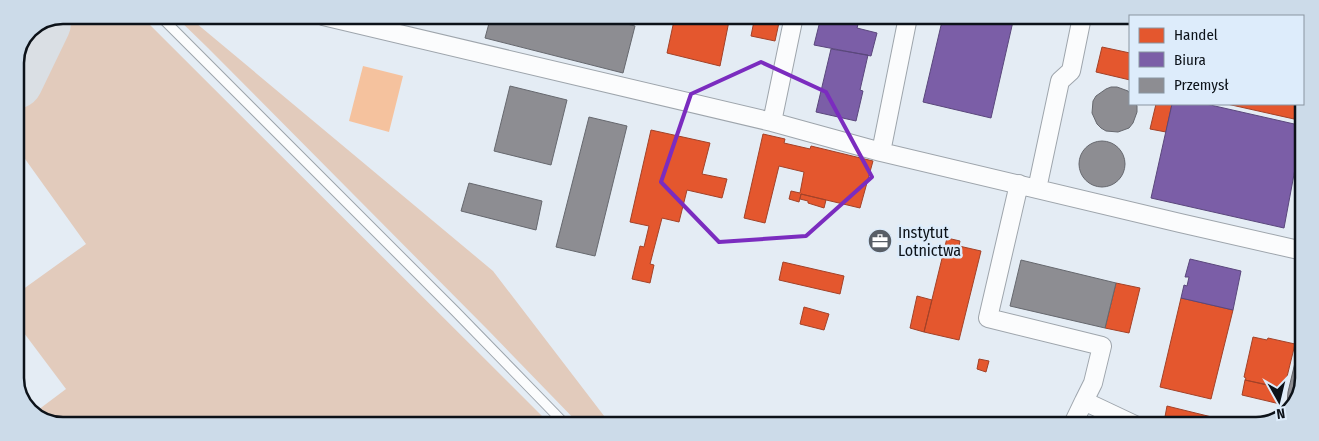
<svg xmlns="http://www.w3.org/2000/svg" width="1319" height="441" viewBox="0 0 1319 441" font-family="'Fira Sans Condensed',sans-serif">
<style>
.green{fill:#e2cbbc}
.water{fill:#f5c29e}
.shops{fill:#e4572e;stroke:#a34228}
.offices{fill:#7b5ea7;stroke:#5a477c}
.industry{fill:#8d8d92;stroke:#66686e}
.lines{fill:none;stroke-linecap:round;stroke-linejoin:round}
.taxiway{stroke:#dadfe4;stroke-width:56}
.lane-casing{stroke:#9ea5ac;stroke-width:11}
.street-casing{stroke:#9ea5ac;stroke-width:20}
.lane{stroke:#fbfcfd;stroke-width:9}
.street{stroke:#fbfcfd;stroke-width:18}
.marked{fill:none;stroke:#7b2cbf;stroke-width:4;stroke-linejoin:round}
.labels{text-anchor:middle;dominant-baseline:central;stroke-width:5;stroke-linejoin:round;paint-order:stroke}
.poi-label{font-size:16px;fill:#0c1219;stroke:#ddecfb;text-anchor:start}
.rim{fill:none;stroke:#0c1219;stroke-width:2.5}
</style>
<rect width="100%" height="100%" fill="#e4ecf4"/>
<path class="green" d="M68 15H140L551 425 48 424 34 413 66 389 15 321V295L86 244 15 145V125Z
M174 15H191L190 18 493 271 611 425H580L488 330 208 48Z"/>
<path class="water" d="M363 66 403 76 389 132 349 121Z"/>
<path class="shops" d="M675 16H730L720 66 667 53Z
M776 16 780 18 775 41 751 36 755 16Z
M1102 47 1130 53V80L1096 72Z
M1156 104H1172L1166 132 1150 129Z
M1227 104H1297L1294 119Z
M651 130 710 143 702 174 727 179 722 198 687 190 679 222 662 218 650 264 654 265 650 283 632 279 640 246 644 247 649 226 630 222Z
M763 134 785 139 784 143 810 149 811 146 873 161 860 208 801 194 799 202 789 199 791 191 800 193 804 172 779 166 765 223 744 218Z
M801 194 826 200 824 208 808 203V201L800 199Z
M947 238 960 241 959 246 981 251 959 340 924 332Z
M783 262 844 276 840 294 779 280Z
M1116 283 1140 288 1129 333 1105 328Z
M917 296 932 300 924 332 910 328Z
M1181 298 1233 310 1211 399 1160 387Z
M804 307 829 314 824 330 800 324Z
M1253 337 1267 340 1268 338 1295 344 1284 389 1245 380 1246 378 1244 377Z
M979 359 989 361 986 372 977 369Z
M1245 380 1283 388 1280 404 1242 395Z
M1167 406 1228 421 1248 426H1181L1164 422Z"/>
<path class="offices" d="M821 17H860L857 28 877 33 871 56 814 45Z
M943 17H1014L991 118 923 102Z
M831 49 868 55 860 90 863 91 856 121 816 112Z
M1172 104H1206L1303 126 1284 228 1151 198Z
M1190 259 1241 271 1233 310 1181 298 1184 285 1187 286 1189 277H1185Z"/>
<path class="industry" d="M491 16H595L635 26 623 73 485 38Z
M510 86 567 100 551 165 494 151Z
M1111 87H1117L1128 91 1130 94V104H1136L1137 106V112L1133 123 1129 128 1118 132 1106 131 1101 128 1097 124 1092 113 1093 101 1096 96 1106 89Z
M589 117 627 126 595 256 556 247Z
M1079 164a23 23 0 1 1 46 0a23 23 0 1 1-46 0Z
M469 183 542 201 536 230 461 211Z
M1021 260 1116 283 1105 328 1010 306Z
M1302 348V393L1286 415 1288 392 1298 350Z"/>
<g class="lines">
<path class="taxiway" d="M15 81 43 23"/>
<g class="lane-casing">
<path id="lane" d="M159 15 455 311 566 425"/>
</g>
<g class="street-casing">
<path id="street" d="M323 16 772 122 881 152 1180 223 1303 251
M772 122 794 16
M881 152 908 17
M1019 184 988 318 1102 346 1093 383 1084 401
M1037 189 1060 81 1071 71 1082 17
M1072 426 1084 401 1137 426"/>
</g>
<use href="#lane" class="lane"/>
<use href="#street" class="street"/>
</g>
<path class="marked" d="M761 62 826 92 872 177 806 236 719 242 661 182 691 94Z"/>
<defs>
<g id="office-disc" transform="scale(1.25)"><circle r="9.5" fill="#585e66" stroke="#ddecfb"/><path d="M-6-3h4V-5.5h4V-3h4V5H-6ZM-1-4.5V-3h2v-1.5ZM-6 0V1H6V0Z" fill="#fff"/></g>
</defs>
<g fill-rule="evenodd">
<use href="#office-disc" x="880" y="241"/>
</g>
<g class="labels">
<g class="poi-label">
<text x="898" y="232">Instytut<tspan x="898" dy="18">Lotnictwa</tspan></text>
</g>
</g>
<path d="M0 0H1319V441H0ZM63 24H1256A39 39 0 0 1 1295 63V378A39 39 0 0 1 1256 417H63A39 39 0 0 1 24 378V63A39 39 0 0 1 63 24Z" fill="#ccdbe9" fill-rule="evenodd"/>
<path class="rim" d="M63 24H1256A39 39 0 0 1 1295 63V378A39 39 0 0 1 1256 417H63A39 39 0 0 1 24 378V63A39 39 0 0 1 63 24Z"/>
<rect x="1129" y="15" width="175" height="90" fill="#ddecfb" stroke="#8995a1"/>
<rect x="1139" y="28" width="25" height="15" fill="#e4572e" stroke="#8995a1"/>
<text x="1174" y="40" font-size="15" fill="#0c1219">Handel</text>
<rect x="1139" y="52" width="25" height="15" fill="#7b5ea7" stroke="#8995a1"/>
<text x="1174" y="65" font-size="15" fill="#0c1219">Biura</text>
<rect x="1139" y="78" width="25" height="15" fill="#8d8d92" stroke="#8995a1"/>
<text x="1174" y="90" font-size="15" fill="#0c1219">Przemysł</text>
<g transform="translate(1279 401) rotate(172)" stroke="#ddecfb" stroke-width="4" paint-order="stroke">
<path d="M0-4L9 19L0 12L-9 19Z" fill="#0c1219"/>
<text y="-8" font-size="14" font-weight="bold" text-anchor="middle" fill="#0c1219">N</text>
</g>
</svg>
